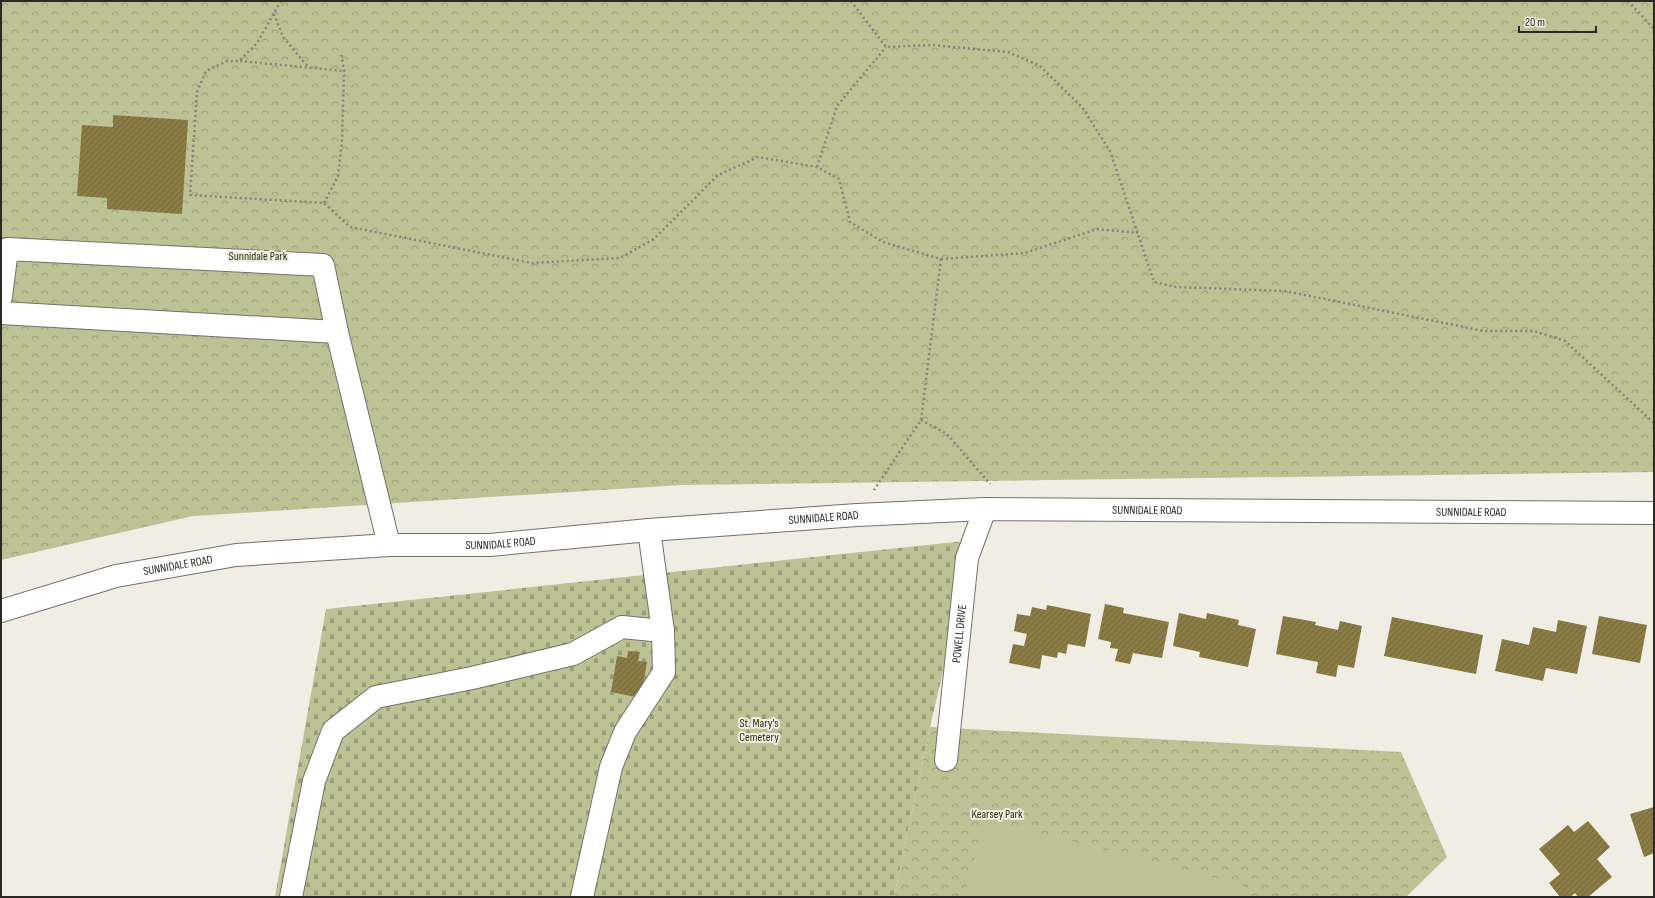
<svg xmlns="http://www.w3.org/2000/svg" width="1655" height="898" viewBox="0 0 1655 898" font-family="'Sofia Sans Condensed',sans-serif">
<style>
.cemetery{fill:url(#cemetery-stones)}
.park{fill:url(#park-crowns)}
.pitch{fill:#bdc294}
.building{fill:url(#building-hatch)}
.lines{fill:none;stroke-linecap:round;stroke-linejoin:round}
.minor-casing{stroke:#73716a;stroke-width:24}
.major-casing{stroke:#73716a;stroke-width:24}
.path{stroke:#85847e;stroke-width:2.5;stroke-dasharray:2 3;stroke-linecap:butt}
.minor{stroke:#fff;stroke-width:22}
.major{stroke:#fff;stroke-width:22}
.labels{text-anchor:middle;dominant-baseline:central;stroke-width:4;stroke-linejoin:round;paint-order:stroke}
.park-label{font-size:12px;fill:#2e3104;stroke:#efede4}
.street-label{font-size:12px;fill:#2a2926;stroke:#efede4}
</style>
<defs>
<pattern id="cemetery-stones" width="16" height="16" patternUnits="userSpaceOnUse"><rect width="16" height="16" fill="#bdc294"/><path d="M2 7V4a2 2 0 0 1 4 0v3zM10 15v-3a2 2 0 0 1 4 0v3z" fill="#9a9e79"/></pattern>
<pattern id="park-crowns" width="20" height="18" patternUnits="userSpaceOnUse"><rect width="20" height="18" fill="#bdc294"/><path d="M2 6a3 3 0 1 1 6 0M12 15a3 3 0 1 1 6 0" fill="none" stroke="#9a9e79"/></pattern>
<pattern id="building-hatch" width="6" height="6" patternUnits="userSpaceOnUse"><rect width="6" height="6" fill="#897c46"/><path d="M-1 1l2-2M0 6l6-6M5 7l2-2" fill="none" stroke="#70663a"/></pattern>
</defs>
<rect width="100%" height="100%" fill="#efede4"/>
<path class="cemetery" d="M974 540 930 727 894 897H275L326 609Z"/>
<path class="park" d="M1 1H1654V472L681 485 193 516 1 560Z
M930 727 1401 752 1447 857 1406 897H894Z"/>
<path class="pitch" d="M986 819 1250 888 1247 897H964Z"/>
<path class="building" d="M113 115 188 120 182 214 107 209V198L77 196 82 125 113 127Z
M1105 604 1124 608 1123 613 1169 622 1162 658 1133 653 1130 664 1115 661 1118 649 1110 648 1111 642 1098 639Z
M1047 605 1091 614 1085 647 1068 644 1066 654 1058 652 1057 658 1042 655 1040 669 1009 663 1013 644 1024 646 1027 634 1014 631 1017 614 1030 616 1032 607 1046 610Z
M1179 613 1206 619 1207 613 1239 620 1238 625 1256 629 1248 667 1199 657 1200 652 1173 646Z
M1283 616 1316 622 1315 625 1338 630 1340 621 1362 626 1354 668 1338 665 1336 677 1316 673 1318 662 1276 654Z
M1599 616 1647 625 1640 663 1592 654Z
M1392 617 1483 635 1476 674 1384 656Z
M1558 620 1587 626 1577 674 1546 668 1543 681 1495 671 1502 639 1529 645 1533 627 1556 632Z
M628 651 640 652 638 661 647 662 641 698 611 692 617 656 627 658Z
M1654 807V853L1644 857 1630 814Z
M1588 821 1610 847 1597 859 1612 877 1588 897H1578L1575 893 1570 897H1560L1549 883 1560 874 1539 849 1568 825 1574 832Z"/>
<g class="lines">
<g class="minor-casing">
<g id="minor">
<path d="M1 297 7 249 323 265 337 332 389 545"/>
<path d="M1 313 337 332"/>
<path id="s1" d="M946 760 967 558 985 509"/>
<path d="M291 897 314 781 333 731 376 697 472 678 573 654 622 627 663 631"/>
<path d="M582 897 611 767 625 732 664 672 663 631 649 530"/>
</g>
</g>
<g class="major-casing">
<g id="major">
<path id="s2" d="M1 611 116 576 236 555 389 545H490L649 530 857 515 985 509 1654 513"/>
</g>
</g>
<path class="path" d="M281 1 257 43 239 61H227L206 71 197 92 190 195 324 203 350 227 532 263 620 258 654 239 718 175 758 157 817 167 839 179 850 222 883 242 941 259 921 420 874 490
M851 1 886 47 932 45 1008 52 1040 66 1082 107 1110 151 1154 282 1176 287 1285 291 1484 331H1534L1565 341 1654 423
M1628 1 1654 29
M274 14 283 37 309 68
M240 61 344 71
M817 167 837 106 886 47
M324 203 338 176 342 141 344 71 341 52
M941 259 1025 253 1097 229 1138 233
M921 420 947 434 990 484"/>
<use href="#minor" class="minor"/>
<use href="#major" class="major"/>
</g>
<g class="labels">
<g class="park-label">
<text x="258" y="256">Sunnidale Park</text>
<text x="759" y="723">St. Mary's<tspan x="759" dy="14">Cemetery</tspan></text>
<text x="997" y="814">Kearsey Park</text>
</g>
<g class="street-label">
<text stroke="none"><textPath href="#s2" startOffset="1155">SUNNIDALE ROAD</textPath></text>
<text stroke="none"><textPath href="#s2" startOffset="1479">SUNNIDALE ROAD</textPath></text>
<text stroke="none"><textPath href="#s2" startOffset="831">SUNNIDALE ROAD</textPath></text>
<text stroke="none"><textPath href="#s2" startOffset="507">SUNNIDALE ROAD</textPath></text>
<text stroke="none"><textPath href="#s2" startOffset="183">SUNNIDALE ROAD</textPath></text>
<text stroke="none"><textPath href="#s1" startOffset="127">POWELL DRIVE</textPath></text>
</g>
</g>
<rect width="1655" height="898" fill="none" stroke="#2a2926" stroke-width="4"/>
<path d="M1519 26v6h77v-6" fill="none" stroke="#2a2926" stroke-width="2"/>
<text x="1525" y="26" font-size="12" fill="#2a2926" stroke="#efede4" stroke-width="3" paint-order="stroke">20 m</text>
</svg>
